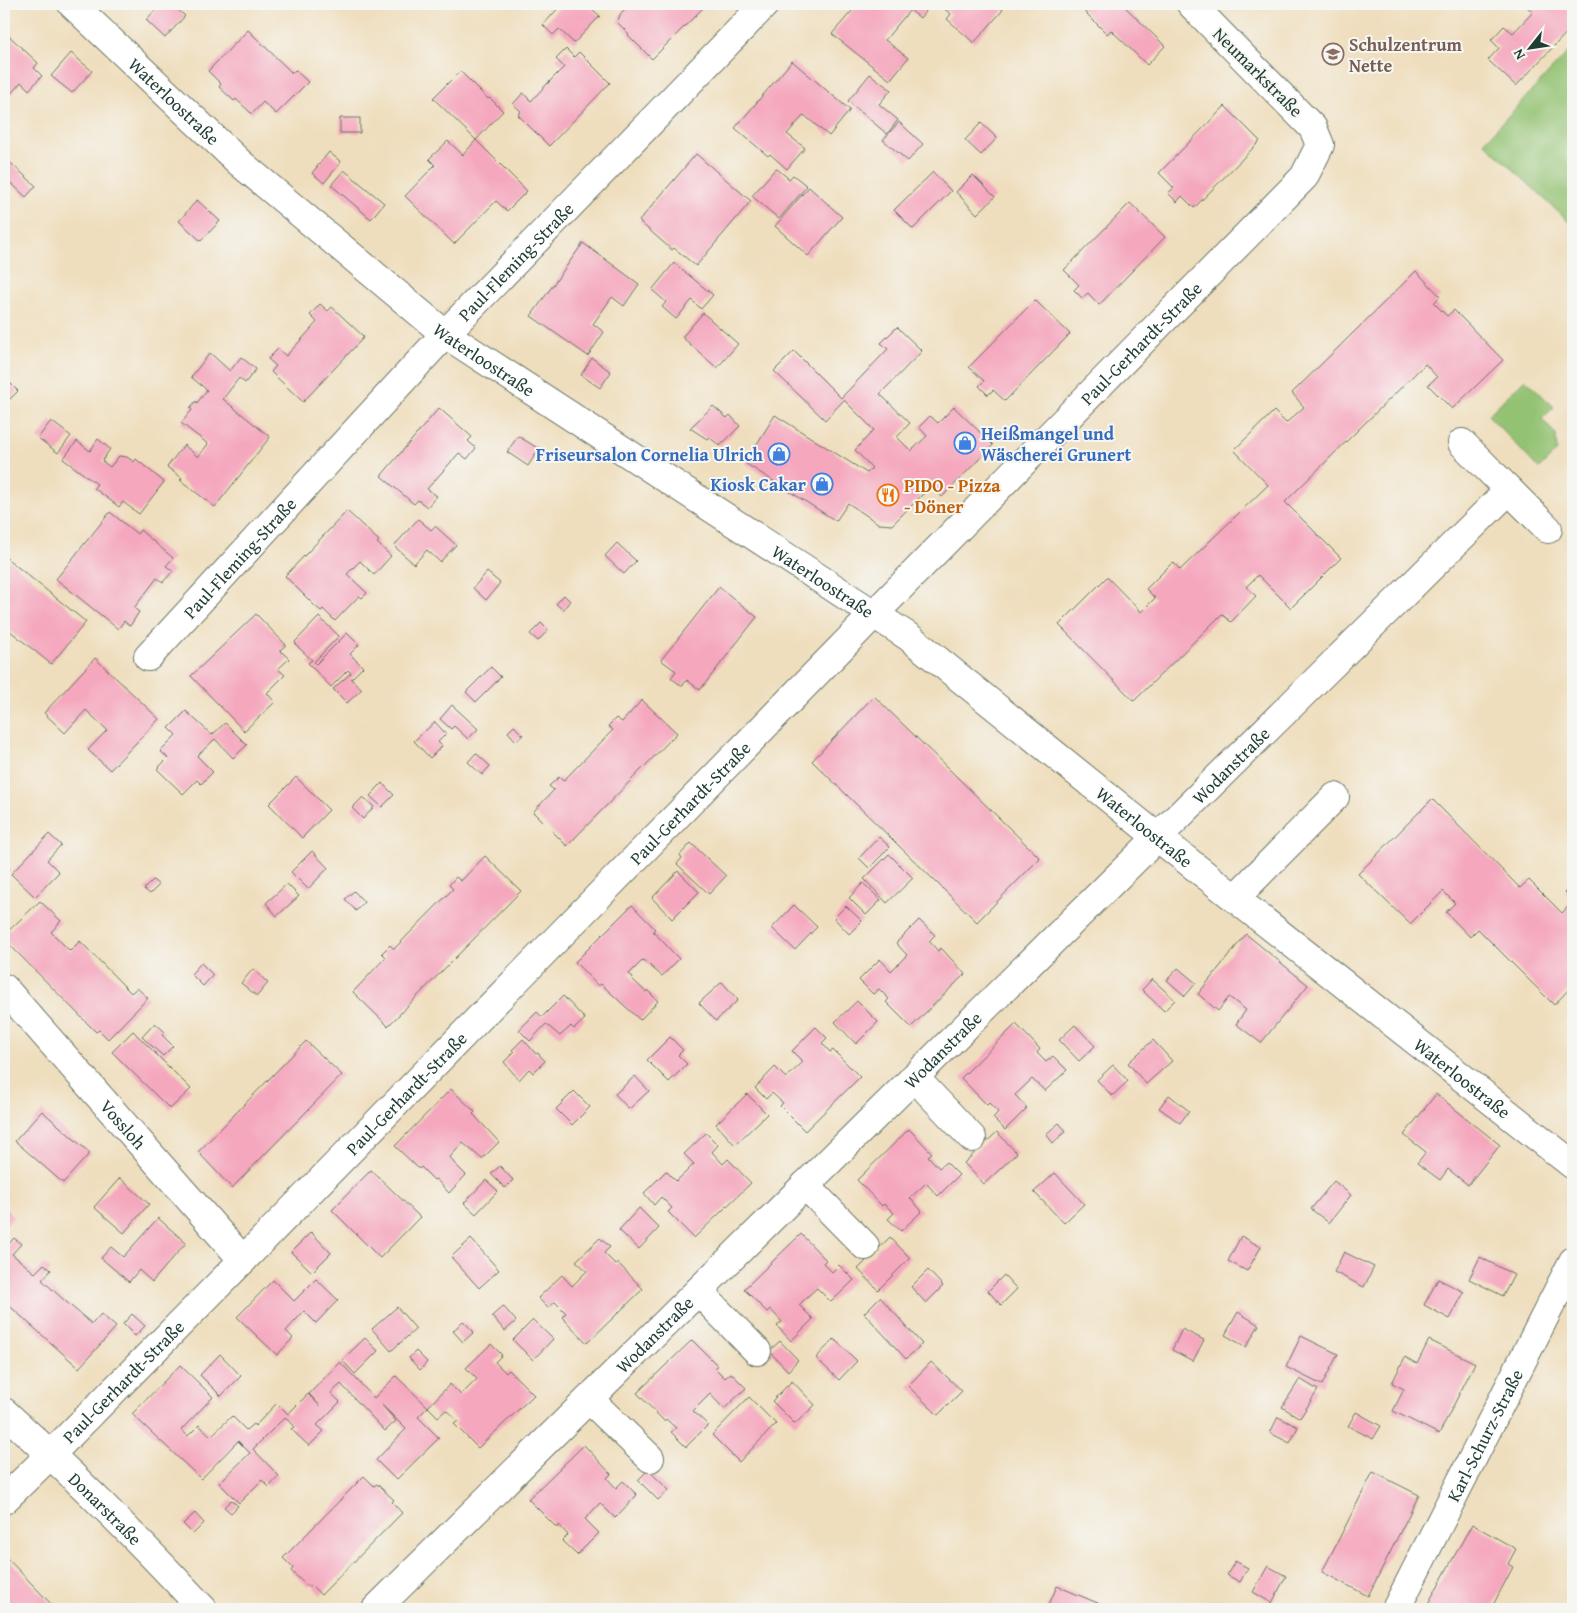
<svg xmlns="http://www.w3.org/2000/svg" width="1577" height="1613" viewBox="0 0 1577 1613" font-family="'Gentium Book Plus',serif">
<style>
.green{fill:#93c272;stroke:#598053}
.building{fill:#f5a7be}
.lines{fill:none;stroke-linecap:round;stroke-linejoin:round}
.minor-casing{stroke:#687564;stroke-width:30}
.minor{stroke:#fff;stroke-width:28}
.labels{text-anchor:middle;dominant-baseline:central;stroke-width:4;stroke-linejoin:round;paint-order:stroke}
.education-label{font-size:18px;font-weight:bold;fill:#785e54;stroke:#f6f6f2;text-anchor:start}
.street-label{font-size:18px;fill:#1f3d34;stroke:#f6f6f2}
.shop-label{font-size:18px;font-weight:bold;fill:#366cbe;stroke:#f6f6f2;text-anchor:end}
.food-label{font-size:18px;font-weight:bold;fill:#c56008;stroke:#f6f6f2;text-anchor:start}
</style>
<rect width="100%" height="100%" fill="#f6f6f2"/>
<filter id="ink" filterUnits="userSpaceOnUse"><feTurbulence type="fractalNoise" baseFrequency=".02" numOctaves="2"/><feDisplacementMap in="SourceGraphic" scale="10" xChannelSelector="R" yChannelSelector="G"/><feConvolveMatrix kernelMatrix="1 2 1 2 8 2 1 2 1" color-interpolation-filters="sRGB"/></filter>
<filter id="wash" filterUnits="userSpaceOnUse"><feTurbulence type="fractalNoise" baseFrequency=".0096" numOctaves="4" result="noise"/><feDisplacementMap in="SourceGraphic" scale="20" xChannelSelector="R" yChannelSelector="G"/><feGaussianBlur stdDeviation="1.12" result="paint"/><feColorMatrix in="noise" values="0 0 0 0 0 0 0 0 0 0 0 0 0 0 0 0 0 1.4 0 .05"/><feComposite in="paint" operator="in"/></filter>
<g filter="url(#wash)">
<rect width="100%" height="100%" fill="#efdebd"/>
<path class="green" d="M1573 47V226L1484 142Z
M1525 379 1554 407 1542 419 1556 435 1557 451 1539 469 1488 415Z"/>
<g id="blocks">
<path class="building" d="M161 4H171L185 16 165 38 146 20Z
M562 4H586L600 16 574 43 559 29 553 35 543 25Z
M625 4H707L652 59 628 35 629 34 617 22 621 13 625 9Z
M858 4H925L929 7 920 18 910 10 885 40 908 58 890 80 832 34Z
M938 4H995L1003 10 974 43 947 19 951 14Z
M1084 4H1122L1165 46 1147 65 1111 30 1107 34 1080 7Z
M1526 4H1573V26L1516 86 1488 60 1499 48 1491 40 1504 26 1513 33 1533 12 1525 5Z
M248 30 292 73 295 70 308 82 276 114 263 102 252 114 236 99 234 101 219 87 221 84 208 71Z
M6 33 38 63 34 68 42 76 29 90 21 82 4 102V35Z
M566 49 574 57 579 52 610 83 549 146 518 115 521 111 513 104 523 93 531 101 547 84 564 67 556 59Z
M71 53 92 71 72 93 51 76Z
M792 61 850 110 829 136 804 115 787 134 805 148 787 169 770 154 768 156 735 128Z
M460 71 488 99 490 98 503 111 476 140 433 98Z
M870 74 891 90 879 104 898 120 887 134 848 101Z
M1225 106 1260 141 1194 208 1182 196 1177 202 1168 193 1174 188 1159 173Z
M340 118H360V133H340Z
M899 122 923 144 908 161 883 140Z
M981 123 997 138 981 155 965 140Z
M476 140 527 191 507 211 496 201 454 244 405 196 435 165 429 159 448 141 463 155Z
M329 152 341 162 324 183 312 173Z
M696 154 751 201 696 266 674 248 672 250 639 221Z
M4 157 36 186 26 197 11 183 4 192Z
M776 168 789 179 793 175 807 186 779 219 752 196Z
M344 170 384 203 371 219 331 185Z
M933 172 951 191 913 229 894 210Z
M973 175 995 197 977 214 956 192Z
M809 187 842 217 808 256 775 226Z
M197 200 220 221 201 241 179 221Z
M1130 203 1165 237 1099 305 1088 293 1082 298 1074 290 1079 285 1064 270Z
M4 209 10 215 4 222Z
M583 243 639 284 624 306 612 297 593 324 604 332 588 356 531 316Z
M674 263 713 295 701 309 692 300 676 319 662 307 666 302 652 290Z
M1416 271 1440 296 1434 303 1447 316 1454 310 1503 360 1452 409 1428 385 1437 377 1425 364 1285 502 1341 558 1291 608 1258 575 1246 587 1256 596 1231 622 1222 614 1134 701 1059 625 1107 577 1141 612 1155 598 1146 589 1173 562 1180 570 1268 485 1234 450 1274 411 1286 423 1304 407 1292 393Z
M1035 300 1070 334 1005 401 993 390 988 395 979 386 984 381 969 367Z
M320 304 328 311 332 307 364 337 303 402 271 372 276 366 268 359 278 349 286 356 302 339 317 322 310 315Z
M703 313 738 344 717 368 682 337Z
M897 327 922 351 880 394 910 423 897 437 911 451 927 436 919 427 930 416 938 423 954 407 993 445 942 497 931 486 892 525 879 524 848 503 836 521 745 463 775 415 867 473 872 468 855 450 874 430 844 400 825 420 774 371 794 351 841 398 888 349 881 343Z
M210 353 230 371 241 357 256 369 245 383 239 378 223 399 270 437 215 507 180 480 182 478 167 467 184 445 198 457 208 444 181 423 192 410 190 408 196 401 197 403 207 390 191 377Z
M592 358 611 372 600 388 581 375Z
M5 378 18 391 6 403 4 400Z
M713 406 727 418 730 415 740 426 720 446 709 437 707 439 690 428Z
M439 408 472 437 468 441 476 448 467 459 459 453 427 489 437 496 427 507 418 500 414 504 381 476Z
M51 421 71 436 58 453 38 438Z
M518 436 539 449 528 466 507 452Z
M98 439 110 449 102 461 110 467 119 456 127 457 134 462 136 459 164 482 139 514 123 502 119 507 94 488 97 484 63 459 77 441 90 451Z
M347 511 379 541 377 543 391 556 374 575 360 561 347 574 367 593 362 598 359 596 335 621 323 609 321 611 316 607 285 576Z
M110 512 137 534 140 530 173 558 166 566 173 571 163 582 157 578 134 608 139 612 130 626 124 621 118 629 56 579Z
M418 519 431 530 435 526 456 545 440 562 427 550 414 564 394 546Z
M617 543 636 561 624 574 605 556Z
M4 556 86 622 51 664 4 626Z
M487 572 500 583 486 600 473 588Z
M719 587 757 617 700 690 687 680 682 686 671 678 676 671 661 660Z
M564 595 570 601 563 610 556 604Z
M256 614 286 645 280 650 289 659 278 669 285 675 267 693 275 702 244 731 191 676Z
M319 617 339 636 314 662 316 664 347 633 359 645 350 654 363 667 351 679 362 689 347 703 333 689 351 673 348 670 331 687 308 663 312 660 298 647 295 642Z
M541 623 548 630 538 641 530 634Z
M95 658 159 719 110 770 88 750 107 730 86 710 65 733 44 713Z
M491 667 501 677 476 702 466 692Z
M874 696 1040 858 977 922 812 761Z
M642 700 677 733 567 846 533 812 554 790 549 786 559 777 563 781 613 730 608 726 616 718 622 722Z
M452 705 478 729 468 739 454 726 451 729 440 719Z
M186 711 212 735 225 723 247 745 233 758 215 739 197 756 213 772 201 784 197 780 183 794 157 769 168 758 160 751 176 735 169 728Z
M435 722 446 734 438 742 442 746 430 758 414 741Z
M514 726 523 735 516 741 508 732Z
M476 753 490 766 482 775 468 762Z
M296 777 329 810 302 838 269 804Z
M382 783 394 795 382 807 370 796Z
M363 797 374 807 363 819 352 808Z
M1432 799 1520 888 1529 880 1562 913 1573 901V985L1554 1005 1478 929 1470 937 1446 912 1455 903 1443 891 1410 924 1358 874Z
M49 834 61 845 47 860 59 872 35 897 11 874Z
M879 837 890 847 869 868 859 858Z
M691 843 726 876 709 894 677 864 682 858 680 855Z
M312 851 328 868 308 889 291 872Z
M889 854 913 878 887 903 864 879Z
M485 856 521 891 388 1026 353 992 386 957 382 953 390 945 394 949 453 889 449 885 456 877 461 881Z
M4 864 10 869 4 875Z
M678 871 699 892 672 919 652 898Z
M153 880 159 885 150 894 144 889Z
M863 883 881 900 866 915 849 898Z
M1573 883V900L1565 892Z
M287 884 299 896 277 916 266 903Z
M354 891 364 902 356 911 345 899Z
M40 901 61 921 51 932 70 951 80 941 131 993 137 988 148 998 108 1039 99 1030 96 1032 4 939V935Z
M632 905 655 929 653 931 679 959 662 976 643 960 629 974 633 977 632 979 646 992 647 990 658 1001 640 1020 601 984 598 986 575 962Z
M794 905 817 927 795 950 772 928Z
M846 906 862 921 849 934 834 918Z
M919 920 935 935 929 941 938 951 941 948 965 974 911 1027 886 1002 889 999 879 989 873 994 859 980 880 959 891 971 907 955 896 943Z
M1246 934 1308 985 1261 1043 1236 1024 1246 1010 1229 997 1218 1011 1198 994Z
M201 963 213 975 203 986 191 974Z
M1178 968 1196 983 1185 996 1167 980Z
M253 969 268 983 257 996 241 983Z
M1152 979 1175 1000 1164 1011 1142 990Z
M722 982 738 1000 716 1021 699 1003Z
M563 996 585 1019 574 1029 571 1026 560 1036 546 1024 530 1041 519 1030 537 1012 542 1017Z
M857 1001 878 1022 856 1044 835 1022Z
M155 1023 165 1032 162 1035 173 1046 163 1056 142 1037Z
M1016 1024 1040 1049 1037 1053 1046 1062 1053 1056 1067 1070 1045 1091 1032 1079 1015 1095 1027 1108 1005 1130 993 1118 998 1112 989 1103 987 1105 961 1078Z
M1075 1025 1095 1046 1079 1061 1059 1040Z
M816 1027 827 1038 822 1043 830 1052 833 1050 860 1077 805 1131 780 1106 783 1103 772 1093 766 1099 755 1088 775 1067 786 1078 803 1062 792 1051Z
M133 1031 191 1089 170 1109 112 1052Z
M670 1037 683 1050 678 1055 687 1064 669 1082 647 1060Z
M523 1039 536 1054 538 1053 545 1061 533 1073 529 1069 519 1080 504 1062 514 1052 512 1050Z
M1153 1040 1172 1061 1146 1084 1128 1063Z
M306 1041 342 1075 232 1188 198 1152Z
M4 1047 9 1053 4 1059Z
M1113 1065 1128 1081 1112 1096 1097 1080Z
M635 1076 649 1091 629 1109 615 1094Z
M451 1089 475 1112 473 1114 499 1142 482 1159 463 1143 450 1157 453 1161V1162L466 1175 449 1193 436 1179 434 1180 421 1167 419 1169 395 1146Z
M574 1091 590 1107 572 1125 556 1109Z
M747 1094 767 1114 735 1145 716 1124Z
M1436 1094 1500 1145 1468 1185 1448 1169 1440 1180 1417 1163 1426 1152 1404 1135Z
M1169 1095 1189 1111 1180 1123 1159 1108Z
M42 1111 90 1153 63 1183 15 1141Z
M1059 1123 1066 1131 1053 1143 1046 1134Z
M909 1129 932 1153 928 1156 939 1168 946 1162 959 1175 938 1196 926 1183 910 1198 922 1211 901 1231 888 1219 894 1213 884 1204 882 1206 857 1180Z
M997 1132 1017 1153 984 1184 964 1163Z
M706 1133 718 1145 712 1152 723 1164 728 1159 751 1183 694 1238 668 1212 672 1208 661 1197 654 1205 644 1193 666 1171 676 1181 685 1173 694 1164 684 1154Z
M500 1166 513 1180 505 1188 491 1174Z
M371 1170 420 1217 380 1258 332 1210Z
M1055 1173 1084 1204 1064 1223 1034 1192Z
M120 1178 149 1204 124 1233 94 1207Z
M486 1180 498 1191 476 1214 464 1203Z
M1334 1181 1351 1195 1329 1223 1311 1209Z
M4 1207 13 1217 4 1227Z
M639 1208 659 1228 639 1249 619 1230Z
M158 1218 186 1243 152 1282 139 1270 129 1282 101 1258 111 1247 123 1257Z
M311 1232 331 1253 312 1272 291 1252Z
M801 1234 826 1260 823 1263 832 1272 839 1265 854 1280 831 1302 817 1288 808 1296 799 1305 813 1319 791 1341 777 1326 782 1322 770 1309 767 1312 744 1289Z
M1241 1236 1261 1247 1247 1271 1228 1261Z
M890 1237 910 1258 878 1290 858 1269Z
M14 1238 21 1244 12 1254 35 1273 44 1264 51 1270 42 1280 64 1300 92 1324 101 1314 116 1327 79 1368 4 1301V1245L6 1247Z
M600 1238 610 1247 604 1253 616 1265 618 1263 643 1289 587 1343 562 1317 566 1313 555 1302 548 1308 538 1298 562 1275 572 1286 587 1271 576 1261Z
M471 1239 499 1270 479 1288 451 1257Z
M1344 1252 1374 1267 1364 1287 1334 1272Z
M1480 1257 1514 1275 1503 1296 1469 1279Z
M928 1270 943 1286 926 1303 911 1287Z
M1004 1275 1017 1289 1001 1305 988 1291Z
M316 1279 338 1300 316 1323 304 1311 286 1331 293 1338 277 1355 237 1317 273 1280 294 1301Z
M1438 1279 1464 1292 1450 1319 1424 1305Z
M880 1297 922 1344 906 1359 864 1313Z
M503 1306 516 1321 505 1331 492 1316Z
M397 1307 416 1329 391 1351 372 1329Z
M1238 1312 1259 1325 1246 1347 1225 1335Z
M132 1314 145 1326 135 1336 123 1324Z
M533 1320 553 1339 533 1360 513 1340Z
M463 1321 474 1332 463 1342 453 1331Z
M1182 1329 1204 1340 1193 1361 1172 1350Z
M1301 1336 1338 1354 1322 1385 1286 1367Z
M365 1338 378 1351 355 1374 342 1360Z
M834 1339 857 1361 839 1380 816 1358Z
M692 1340 718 1366 715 1368 725 1378 731 1373 746 1388 724 1409 710 1394 693 1411 708 1425 686 1447 671 1432 676 1428 666 1419 664 1421 637 1393Z
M1429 1340 1475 1363 1439 1434 1393 1411 1404 1389 1392 1383 1405 1357 1417 1364Z
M780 1341 798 1360 788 1371 769 1351Z
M491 1344 502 1355 495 1362 506 1373 509 1370 534 1395 478 1448 454 1424 458 1421 446 1410 438 1417 428 1407 418 1417 439 1438 396 1480 376 1460 406 1429 382 1405 396 1421 385 1431 341 1384 331 1393 340 1402 317 1425 324 1431 309 1446 291 1429 294 1427 285 1417 253 1449 279 1476 269 1487 262 1480 239 1503 219 1483 250 1453 238 1441 201 1479 132 1414 180 1365 213 1397 181 1430 188 1436 199 1425 211 1436 232 1416 246 1430 253 1424 255 1426 277 1403 288 1414 308 1394 320 1406 309 1394 340 1362 374 1398 396 1376 428 1407 450 1384 461 1395 477 1379 466 1368Z
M416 1351 427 1362 420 1370 409 1358Z
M220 1354 241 1376 221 1396 200 1375Z
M931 1362 962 1391 938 1415 908 1386Z
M1300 1379 1318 1390 1300 1418 1282 1407Z
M792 1381 815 1405 795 1424 772 1401Z
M749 1397 776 1424 739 1462 712 1435Z
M1356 1412 1381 1426 1373 1439 1348 1426Z
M1278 1417 1298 1427 1290 1443 1270 1433Z
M584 1445 611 1474 607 1478 616 1488 623 1481 637 1495 615 1518 600 1503 585 1519 599 1533 577 1555 562 1541 568 1535 559 1525 557 1528 528 1499Z
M648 1470 669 1490 658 1500 638 1480Z
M1373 1472 1419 1495 1368 1596 1322 1572Z
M364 1476 374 1486 377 1484 394 1500 392 1502 402 1513 321 1595 311 1585 308 1587 291 1571 293 1568 283 1558Z
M231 1500 238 1506 231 1513 224 1507Z
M195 1513 204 1523 193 1534 183 1524Z
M1472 1524 1516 1549 1508 1564 1513 1567 1491 1609H1425Z
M4 1555 56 1609H4Z
M1235 1561 1248 1568 1240 1582 1227 1575Z
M1268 1566 1286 1576 1272 1603 1253 1592Z
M1057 1586 1112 1609H1047Z"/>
</g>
</g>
<g filter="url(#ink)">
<use href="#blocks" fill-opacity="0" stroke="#687564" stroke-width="1"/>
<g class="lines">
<g class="minor-casing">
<g id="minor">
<path id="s1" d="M72 4 240 163 445 334 909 637 1156 836 1573 1165"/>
<path d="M1462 443 1548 529"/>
<path id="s2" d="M148 657 445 334 765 4"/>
<path d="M1235 898 1335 797"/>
<path id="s3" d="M4 988 243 1260"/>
<path d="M914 1077 972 1138"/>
<path d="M805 1185 865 1246"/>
<path d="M698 1291 757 1351"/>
<path d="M589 1399 650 1458"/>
<path id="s4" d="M4 1412C73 1474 140 1541 203 1609"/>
<path id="s5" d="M4 1500 51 1454 243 1260 875 613 1304 177 1320 145 1313 128 1191 4"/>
<path id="s6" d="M376 1609 1509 490"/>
<path id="s7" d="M1396 1609 1573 1261"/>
</g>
</g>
<use href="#minor" class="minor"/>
</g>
</g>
<defs>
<g id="school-ring" transform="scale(1.125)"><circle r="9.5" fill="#f6f6f2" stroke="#8d6e63" stroke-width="1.5"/><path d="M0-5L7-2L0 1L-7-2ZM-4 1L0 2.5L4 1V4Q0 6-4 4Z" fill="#8d6e63"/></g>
<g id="shop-ring" transform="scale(1.125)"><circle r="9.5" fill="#f6f6f2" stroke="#3f7fe0" stroke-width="1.5"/><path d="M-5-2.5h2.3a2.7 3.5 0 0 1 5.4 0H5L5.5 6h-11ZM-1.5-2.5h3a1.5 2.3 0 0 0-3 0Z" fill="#3f7fe0"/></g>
<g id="restaurant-ring" transform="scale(1.125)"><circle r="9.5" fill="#f6f6f2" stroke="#e8710a" stroke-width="1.5"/><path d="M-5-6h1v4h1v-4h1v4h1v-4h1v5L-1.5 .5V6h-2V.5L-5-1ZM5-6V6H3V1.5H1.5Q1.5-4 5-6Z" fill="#e8710a"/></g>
</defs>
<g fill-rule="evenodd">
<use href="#school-ring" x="1333" y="54"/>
<use href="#shop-ring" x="965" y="443"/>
<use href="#shop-ring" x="779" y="454"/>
<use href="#shop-ring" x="822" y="484"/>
<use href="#restaurant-ring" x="888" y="495"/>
</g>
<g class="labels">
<g class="education-label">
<text x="1349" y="44">Schulzentrum<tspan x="1349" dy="21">Nette</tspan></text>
</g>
<g class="street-label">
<text transform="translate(1258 72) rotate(45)">Neumarkstraße</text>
<text stroke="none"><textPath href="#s1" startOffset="141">Waterloostraße</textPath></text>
<text stroke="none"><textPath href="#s2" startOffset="540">Paul-Fleming-Straße</textPath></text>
<text stroke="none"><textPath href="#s5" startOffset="1622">Paul-Gerhardt-Straße</textPath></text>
<text stroke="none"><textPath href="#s1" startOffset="545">Waterloostraße</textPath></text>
<text stroke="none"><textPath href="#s2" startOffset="135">Paul-Fleming-Straße</textPath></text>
<text stroke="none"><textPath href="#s1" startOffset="950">Waterloostraße</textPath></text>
<text stroke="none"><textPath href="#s6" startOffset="1201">Wodanstraße</textPath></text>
<text stroke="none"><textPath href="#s5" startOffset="978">Paul-Gerhardt-Straße</textPath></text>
<text stroke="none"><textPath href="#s1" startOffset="1355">Waterloostraße</textPath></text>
<text stroke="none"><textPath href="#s6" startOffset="796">Wodanstraße</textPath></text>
<text stroke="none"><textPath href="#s1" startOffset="1760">Waterloostraße</textPath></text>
<text stroke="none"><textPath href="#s5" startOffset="572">Paul-Gerhardt-Straße</textPath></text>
<text stroke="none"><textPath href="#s3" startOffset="181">Vossloh</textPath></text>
<text stroke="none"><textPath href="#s6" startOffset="391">Wodanstraße</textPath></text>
<text stroke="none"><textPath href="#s5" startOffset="168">Paul-Gerhardt-Straße</textPath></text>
<text stroke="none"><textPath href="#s7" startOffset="195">Karl-Schurz-Straße</textPath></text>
<text stroke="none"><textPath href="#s4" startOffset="140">Donarstraße</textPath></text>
</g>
<g class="shop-label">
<text x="981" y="433" text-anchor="start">Heißmangel und<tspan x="981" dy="21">Wäscherei Grunert</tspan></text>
<text x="763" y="454">Friseursalon Cornelia Ulrich</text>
<text x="806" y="484">Kiosk Cakar</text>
</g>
<g class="food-label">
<text x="904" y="485">PIDO - Pizza<tspan x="904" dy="21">- Döner</tspan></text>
</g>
</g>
<rect width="1577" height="1613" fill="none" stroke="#f6f6f2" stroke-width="20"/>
<g transform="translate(1530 48) rotate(240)" stroke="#f6f6f2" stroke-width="4" paint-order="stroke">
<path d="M0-4L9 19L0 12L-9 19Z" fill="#1f3d34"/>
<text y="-8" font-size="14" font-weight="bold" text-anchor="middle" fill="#1f3d34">N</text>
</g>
</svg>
